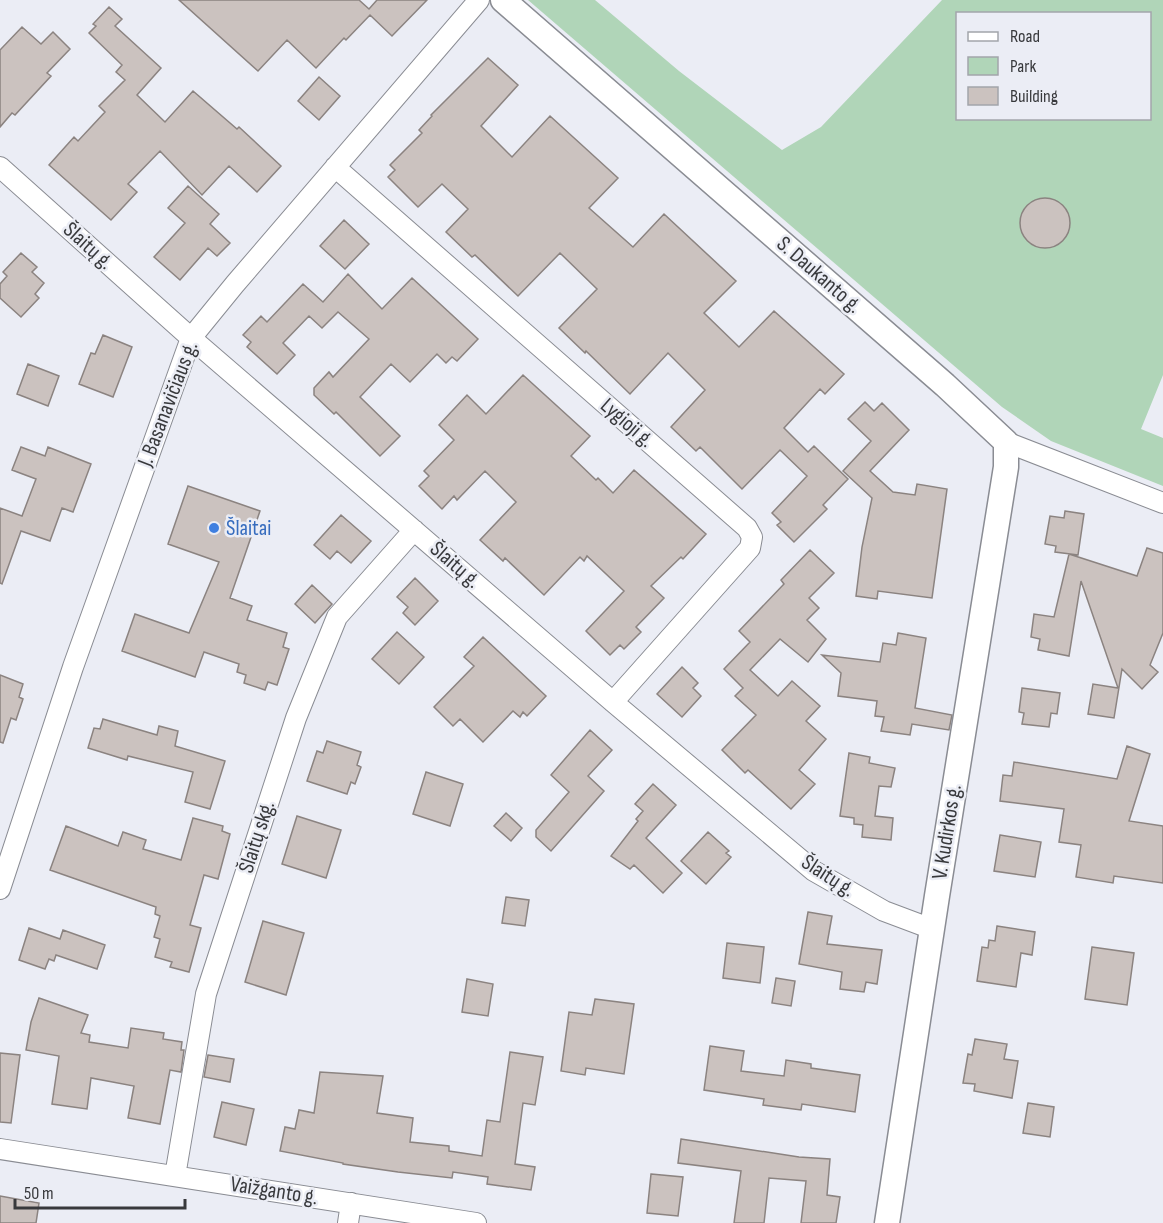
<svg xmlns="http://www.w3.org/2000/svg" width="1163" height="1223" viewBox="0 0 1163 1223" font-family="'Sofia Sans Condensed',sans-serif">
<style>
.green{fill:#b0d5b8;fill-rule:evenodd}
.building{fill:#cbc2bf;stroke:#8b8380;stroke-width:1.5}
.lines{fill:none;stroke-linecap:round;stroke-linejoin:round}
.minor-casing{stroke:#8a8c93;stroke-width:22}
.tertiary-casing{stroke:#8a8c93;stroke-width:27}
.minor{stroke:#fff;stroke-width:20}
.tertiary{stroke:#fff;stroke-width:24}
.shop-dot{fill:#3f7fe0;stroke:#ebedf5;stroke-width:2}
.labels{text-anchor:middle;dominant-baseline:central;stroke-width:5;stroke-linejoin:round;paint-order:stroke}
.street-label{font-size:22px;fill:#38393c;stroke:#ebedf5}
.shop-label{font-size:22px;fill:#366cbe;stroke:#ebedf5;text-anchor:start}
</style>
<rect width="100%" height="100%" fill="#ebedf5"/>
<path class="green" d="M528 0H595L679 71 782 150 821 127 942 0H1163V375L1141 429 1163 438V486L1051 441 1002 407ZM958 14H1150V118H958Z"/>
<path class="building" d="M179 0H359L369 9 377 0H427L392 36 370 15 346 40 344 38 316 68 287 40 258 71Z
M109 7 122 19 115 26 161 68 137 95 165 122 193 91 237 129 239 127 281 166 257 192 229 166 202 195 160 151 128 184 137 192 111 220 49 165 74 137 78 141 105 112 99 106 125 80 116 72 122 65 89 33 96 26 93 24Z
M22 27 41 44 53 32 70 49 47 73 51 76 15 115 12 113 0 127V50Z
M488 58 518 85 481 126 512 157 550 116 618 178 589 208 633 247 664 214 736 281 704 313 739 347 774 311 844 374 825 394 820 389 784 428 808 452 814 446 848 479 823 505 827 509 794 542 777 525 781 522 772 513 807 476 780 450 742 489 700 447 696 451 671 427 705 390 668 353 630 394 586 351 585 353 559 328 597 289 560 253 518 296 475 255 472 257 446 232 468 209 442 184 418 207 388 177 395 170 390 165 422 133 419 130 432 116 431 115Z
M319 77 340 96 319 120 298 101Z
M188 186 219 214 210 224 230 243 217 256 208 248 180 280 154 257 185 223 168 208Z
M1020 223a25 25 0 1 1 50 0a25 25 0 1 1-50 0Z
M344 220 369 244 345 269 320 246Z
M21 253 37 267 32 272 44 283 35 294 39 298 21 317 0 298V284L7 276 3 272Z
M348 274 382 309 412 278 478 339 457 361 452 357 446 363 437 354 410 382 391 364 360 397 400 436 380 456 336 412 334 414 314 395V388L329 372 333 377 369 339 338 312 322 328 309 316 283 343 295 355 277 374 247 347 251 342 243 335 261 316 267 322 303 284 323 302Z
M103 335 132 347 113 397 79 384 91 353 95 354Z
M28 364 59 376 48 406 17 394Z
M523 375 590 436 571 456 596 480 598 478 613 493 634 470 706 534 683 559 681 557 651 586 664 598 636 627 641 632 624 649 620 645 610 655 586 631 624 591 587 556 584 561 580 557 544 595 505 558 503 561 480 540 516 502 485 471 457 500 454 496 442 509 419 486 429 476 424 471 454 440 439 425 467 395 486 414Z
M865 402 874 411 882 403 909 430 870 471 893 492 915 495 917 484 947 489 932 598 878 591 877 599 856 596 862 547 872 498 843 471 871 441 848 419Z
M21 447 45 456 48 447 91 464 73 512 62 508 50 541 21 531 2 584 0 583V508L22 516 36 479 12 470Z
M188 486 260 511 230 598 252 606 247 620 287 633 283 647 289 649 277 685 268 682 265 690 244 683 246 675 237 672 239 664 204 652 195 677 122 651 135 614 189 633 219 562 168 544Z
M1065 511 1084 514 1078 555 1055 552 1056 546 1045 544 1050 516 1064 518Z
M341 515 371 541 351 563 337 551 330 559 314 545Z
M1147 548 1163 553V633L1150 665 1158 672 1142 689 1122 669 1114 718 1088 714 1093 684 1118 688 1081 581 1069 656 1038 650 1040 639 1031 637 1034 614 1054 617 1069 554 1137 576Z
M810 550 834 573 809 598 819 608 807 620 826 639 808 662 780 639 750 670 778 696 792 681 820 706 806 721 826 739 799 770 815 784 791 809 748 770 745 773 722 750 756 715 735 696 743 688 724 669 750 642 739 631 784 584 781 580Z
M415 578 438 601 415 625 403 613 408 607 397 597Z
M312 585 332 604 315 623 295 604Z
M397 632 424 657 399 684 372 659Z
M898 633 926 638 915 708 952 715 949 730 912 724 910 735 881 731 884 717 875 716 877 701 838 696 841 673 822 655 880 662 883 643 896 645Z
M483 637 546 696 527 716 523 712 520 717 513 711 483 742 460 719 453 726 434 707 474 666 464 657Z
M682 667 698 683 693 688 701 696 682 717 657 694Z
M0 675 23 684 19 697 23 699 16 720 11 718 3 743 0 742Z
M1022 688 1060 693 1057 714 1051 713 1049 727 1022 724 1024 713 1019 712Z
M103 719 157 735 159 726 178 731 175 746 225 761 210 809 185 802 193 772 128 756 127 760 88 748 94 728 100 729Z
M590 730 612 750 588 776 604 791 551 851 536 837V830L569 792 551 775Z
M327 741 361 752 357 765 361 767 355 784 351 782 347 794 307 781 317 751 323 753Z
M1127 746 1150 754 1129 821 1163 826V883L1114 876 1113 883 1076 877 1081 845 1059 842 1064 809 1000 801 1003 775 1012 776 1014 762 1117 779Z
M849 753 870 757 869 763 895 768 891 787 879 786 875 816 893 818 891 840 862 837 863 825 854 824V818L840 816Z
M426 772 463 784 450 826 413 814Z
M653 784 676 805 646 838 682 873 663 893 634 865 630 869 611 856 638 821 636 819 643 811 635 804Z
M506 813 522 828 511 841 494 826Z
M297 816 341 830 326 878 282 864Z
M193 818 223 826 222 831 230 834 218 879 204 875 190 925 201 928 189 972 170 967 172 962 155 957 160 939 154 937 160 916 155 914 156 907 50 870 66 826 118 846 123 832 146 840 143 849 181 860Z
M708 832 729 851 726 853 731 857 706 884 681 861Z
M1000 835 1041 842 1035 877 994 871Z
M506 897 529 900 525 926 502 923Z
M808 912 832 916 827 944 882 950 877 984 866 982 864 992 840 989 842 972 799 964Z
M263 921 304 933 286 995 245 982Z
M997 926 1035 932 1032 955 1021 953 1016 987 977 981 982 947 988 948 989 940 995 941Z
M29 928 60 939 63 930 105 945 97 969 56 955 54 961 49 959 45 969 19 960Z
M727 943 764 947 760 983 723 978Z
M1092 947 1134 953 1127 1005 1085 999Z
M776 978 795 981 791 1006 772 1003Z
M467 979 493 984 488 1016 462 1012Z
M39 998 88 1015 81 1033 90 1035 89 1042 128 1048 131 1028 164 1033 163 1039 182 1042 181 1050H184L181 1072 170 1070 160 1124 128 1118 134 1086 91 1078 87 1109 52 1104 59 1056 26 1050 31 1022Z
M595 999 634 1004 624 1074 586 1068 585 1075 561 1071 569 1012 592 1015Z
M975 1039 1007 1044 1004 1059 1018 1061 1012 1098 974 1091 975 1084 963 1083 968 1054 972 1055Z
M710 1046 744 1051 741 1071 784 1076 786 1060 811 1064V1068L860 1075 855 1112 802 1104 801 1110 763 1105 764 1099 704 1090Z
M510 1052 543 1057 535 1105 523 1103 515 1164 535 1167 531 1190 487 1184 488 1177 453 1172 452 1178 398 1172 343 1164V1163L280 1151 285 1127 295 1129 299 1110 314 1113 320 1072 383 1076 377 1113 413 1118 410 1142 449 1146V1151L482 1156 487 1120 500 1122Z
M0 1053 20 1055 11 1123 0 1122Z
M208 1055 234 1059 230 1082 204 1077Z
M222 1102 254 1109 246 1145 214 1137Z
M1028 1103 1054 1107 1050 1137 1023 1133Z
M681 1139 799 1157 830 1159 827 1195 840 1197 836 1223H801L806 1181 769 1178 764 1223H734L741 1171 678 1163Z
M651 1174 683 1177 678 1216 647 1213Z
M0 1196 39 1203 36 1223H0Z"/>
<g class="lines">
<g class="minor-casing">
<path id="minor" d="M0 167 191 338 613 702 814 871 884 911 932 929
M335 167 747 528 752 537 750 548 613 702
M1006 442 1163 503
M0 889 73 667 191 338 235 284 479 0
M0 1149 476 1223
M175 1176 206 994 296 718 337 617 414 530
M348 1223 351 1203"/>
</g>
<g class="tertiary-casing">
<path id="tertiary" d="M503 0 945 385 1006 442V467L937 896 887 1223"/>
</g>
<use href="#minor" class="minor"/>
<use href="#tertiary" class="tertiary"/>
</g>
<circle class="shop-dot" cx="214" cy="528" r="6"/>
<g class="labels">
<g class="street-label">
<text transform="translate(88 246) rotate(42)">Šlaitų g.</text>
<text transform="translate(819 275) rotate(41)">S. Daukanto g.</text>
<text transform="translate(168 404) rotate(-69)">J. Basanavičiaus g.</text>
<text transform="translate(627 423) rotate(41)">Lygioji g.</text>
<text transform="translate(455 565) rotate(41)">Šlaitų g.</text>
<text transform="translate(947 832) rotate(-81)">V. Kudirkos g.</text>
<text transform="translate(257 837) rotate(-72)">Šlaitų skg.</text>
<text transform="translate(828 876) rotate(33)">Šlaitų g.</text>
<text transform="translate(274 1191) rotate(9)">Vaižganto g.</text>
</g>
<g class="shop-label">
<text x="226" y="528">Šlaitai</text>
</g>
</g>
<rect x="956" y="12" width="195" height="108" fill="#ebedf5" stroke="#a3a5ab" stroke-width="1.5"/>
<rect x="968" y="32" width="30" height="9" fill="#ffffff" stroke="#a3a5ab" stroke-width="1.5"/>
<text x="1010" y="42" font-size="18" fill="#38393c">Road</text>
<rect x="968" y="57" width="30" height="18" fill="#b0d5b8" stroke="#a3a5ab" stroke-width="1.5"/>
<text x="1010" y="72" font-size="18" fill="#38393c">Park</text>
<rect x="968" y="87" width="30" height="18" fill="#cbc2bf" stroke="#a3a5ab" stroke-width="1.5"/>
<text x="1010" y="102" font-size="18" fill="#38393c">Building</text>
<path d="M15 1199v9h170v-9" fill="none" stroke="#38393c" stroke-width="3"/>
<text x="24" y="1199" font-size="18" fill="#38393c" stroke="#ebedf5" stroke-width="4.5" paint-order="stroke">50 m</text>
</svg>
